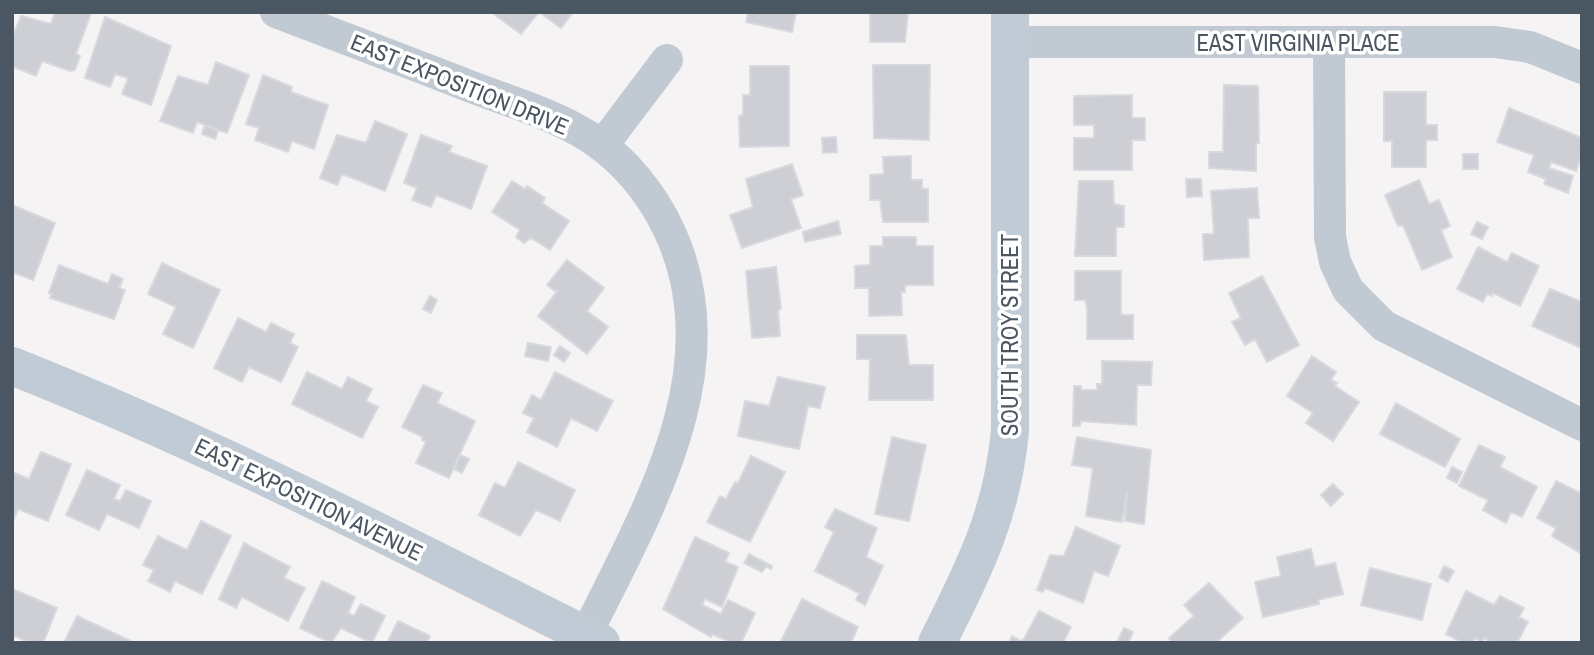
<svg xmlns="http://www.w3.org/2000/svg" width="1594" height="655" viewBox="0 0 1594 655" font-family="'Archivo Narrow',sans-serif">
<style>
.building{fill:#cdcfd5;stroke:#d7d9de;stroke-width:2}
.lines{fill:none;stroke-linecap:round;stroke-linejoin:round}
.street{stroke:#c1cad2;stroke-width:32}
.secondary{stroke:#c1cbd6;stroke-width:38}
.labels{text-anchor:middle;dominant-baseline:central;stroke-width:7;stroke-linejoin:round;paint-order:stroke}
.street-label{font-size:23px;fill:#4a5661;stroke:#fff}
</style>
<rect width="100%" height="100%" fill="#f5f3f3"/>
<path class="building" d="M55 12 91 13 76 54 80 56 75 70 70 71 42 61 36 76 12 66V39L21 16 51 24Z
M491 12H573L561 28 539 12 521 34Z
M748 12H796L792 32 746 22Z
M870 12H908L905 42H870Z
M105 17 171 46 151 105 122 94 128 78 115 74 110 87 85 78Z
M216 62 249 75 227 133 197 122 193 133 160 121 178 76 208 85Z
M873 65H930L929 140 874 138Z
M750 66H789V146L740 147 739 116 743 115V95H750Z
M263 75 292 87 291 92 328 105 314 149 292 141 288 152 255 140 259 128 246 124Z
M1224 85 1258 86 1259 143H1256V171L1209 168V152H1223Z
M1384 92H1426V125H1437V140H1426V167H1392V141H1384Z
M1132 95V118H1145V140H1132V170H1074V138H1094V125H1074V96Z
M1509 108 1582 138V154L1576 171 1551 162 1549 168 1573 176 1568 193 1544 184 1546 179 1528 172 1534 155 1497 142Z
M375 121 407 134 385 191 342 174 337 185 320 178 337 135 366 143Z
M205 125 218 131 215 139 202 134Z
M421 135 452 146 449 152 487 166 471 209 436 195 431 207 412 200 417 188 404 183Z
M836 137 837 152 823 153 822 138Z
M1463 154H1478V169H1463Z
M911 156V180H922V189H928V222H883L880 200H870V175L884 174 883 157Z
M792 164 803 195 791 199 801 228 742 248 730 215 753 207 746 179Z
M1186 179H1201L1202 196 1187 197Z
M1419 180 1429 204 1439 200 1450 226 1441 230 1452 257 1422 270 1403 225 1398 226 1385 195Z
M512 181 525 189 527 186 545 198 542 203 569 221 550 250 531 238 524 243 516 237 520 230 492 212Z
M1079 181H1113L1114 204 1124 206V227H1116V256H1075Z
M1257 188 1259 218H1248L1249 257 1204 260 1203 234H1214L1211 191Z
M12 205 55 223 33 280 12 272Z
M838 221 841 234 805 242 803 232Z
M1477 222 1488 227 1482 239 1471 234Z
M883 237H916V246H933V285H905V292H901L902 315 869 316V288H855V266L870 265V246H883Z
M1478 247 1507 262 1512 253 1539 266 1520 306 1493 293 1492 296 1487 294 1483 302 1457 289Z
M567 260 604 288 587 311 608 327 587 354 538 316 558 290 556 292 547 285Z
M162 263 220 290 193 348 163 334 176 307 148 294Z
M59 265 108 284 112 274 123 279 119 288 125 290 114 319 50 298 52 294 49 293Z
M776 267 781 309 778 310 780 336 752 338 746 271Z
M1075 271H1121V315H1133V339H1087V308L1085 300H1075Z
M1262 276 1299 345 1267 362 1255 339 1245 345 1232 322 1241 318 1229 293Z
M1550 289 1582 302 1581 348 1532 326Z
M430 296 437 300 431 313 423 309Z
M238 318 266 332 271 323 294 334 290 343 298 347 281 382 249 367 242 382 214 368Z
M857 335H906L909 365H933V400H869L870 359H857Z
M528 343 551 347 548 361 525 356Z
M560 346 570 353 564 362 554 355Z
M1312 356 1336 372 1331 380 1337 383 1335 386 1359 402 1333 441 1306 423 1313 413 1287 396Z
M1102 361 1152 362 1151 385H1137L1136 425 1081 421 1080 426H1073L1074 386H1081V390H1097V384H1102Z
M307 372 342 389 348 377 372 389 366 401 378 407 362 438 292 404Z
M555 372 613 401 597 431 571 418 557 447 527 432 534 418 523 413 532 395 541 400Z
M778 377 825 387 820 408 808 406 799 449 738 436 745 401 769 406Z
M423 385 442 393 437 403 475 421 449 478 416 463 426 442 422 440 423 437 402 427Z
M1396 403 1460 439 1445 467 1380 434Z
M892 437 926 445 909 521 875 514Z
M1077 437 1151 450 1144 524 1125 521 1127 492 1122 522 1086 516 1093 468 1072 465Z
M1479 445 1505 457 1500 467 1537 487 1522 517 1511 512 1506 523 1483 510 1488 500 1459 486Z
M41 452 71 464 48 521 18 509 13 521 12 472 29 479Z
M460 455 469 459 462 473 454 469Z
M751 456 785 472 750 542 707 522 720 496 726 499 735 482 738 483Z
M518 462 575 490 560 521 536 510 520 536 479 515 495 483 505 488Z
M1452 467 1462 472 1457 483 1447 478Z
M87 470 120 485 114 499 120 501 126 490 151 501 139 528 107 514 99 530 66 515Z
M1556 481 1580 493 1582 490V554L1552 536 1556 528 1537 518Z
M1333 484 1343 494 1331 506 1321 495Z
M835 509 877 528 866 557 883 566 865 605 856 600 859 593 815 571 834 532 825 527Z
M201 521 231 536 202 594 175 581 170 592 148 581 154 570 143 565 158 536 187 550Z
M1076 527 1120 546 1108 576 1094 571 1083 603 1045 588 1043 592 1037 590 1050 555 1064 556Z
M695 537 729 553 725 562 738 567 722 607 705 599 702 605 721 614 728 600 755 613 741 643H732L712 634 711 637 663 609Z
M244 543 290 567 284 578 305 588 288 621 242 597 236 608 219 599Z
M1311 549 1315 567 1335 563 1343 594 1318 600 1319 604 1263 617 1255 582 1281 576 1277 557Z
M749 554 772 566 771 569 766 566 762 572 744 563Z
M1444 566 1454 571 1448 582 1439 577Z
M1370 568 1431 584 1422 620 1361 605Z
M322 581 355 597 348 613 354 616 361 604 385 616 372 643 341 628 331 643 300 628Z
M1209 583 1243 618 1219 640 1220 643H1173L1169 638 1194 616 1184 605Z
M12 589 57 608 43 643H31L12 635Z
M1466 591 1494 605 1500 596 1524 608 1519 617 1528 622 1517 643H1493L1484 638 1482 642 1475 638 1473 643H1463L1446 634Z
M802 599 858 627 851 643H780Z
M1039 611 1071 627 1063 643H1009L1012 636 1021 641 1024 639Z
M77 616 135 643H64Z
M398 621 430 636 427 643H387Z
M1124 628 1133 632 1128 643H1119L1117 642Z"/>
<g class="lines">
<path class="street" d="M276 12C341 37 405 61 469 86 510 102 554 114 591 138 625 160 652 194 669 230 734 369 646 512 586 635
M1010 42H1495L1530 47 1582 68
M1329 42 1330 237 1335 262 1348 290 1384 326 1582 425
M602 146 667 60"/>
<path class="secondary" d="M12 366C214 446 407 546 601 643
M937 643C974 569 1002 515 1010 431V12"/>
</g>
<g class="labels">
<g class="street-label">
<text x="1298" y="42">EAST VIRGINIA PLACE</text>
<text transform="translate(460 84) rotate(22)">EAST EXPOSITION DRIVE</text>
<text transform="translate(1009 335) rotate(-90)">SOUTH TROY STREET</text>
<text transform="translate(309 499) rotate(26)">EAST EXPOSITION AVENUE</text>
</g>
</g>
<rect width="1594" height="655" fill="none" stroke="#4a5661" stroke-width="28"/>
</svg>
